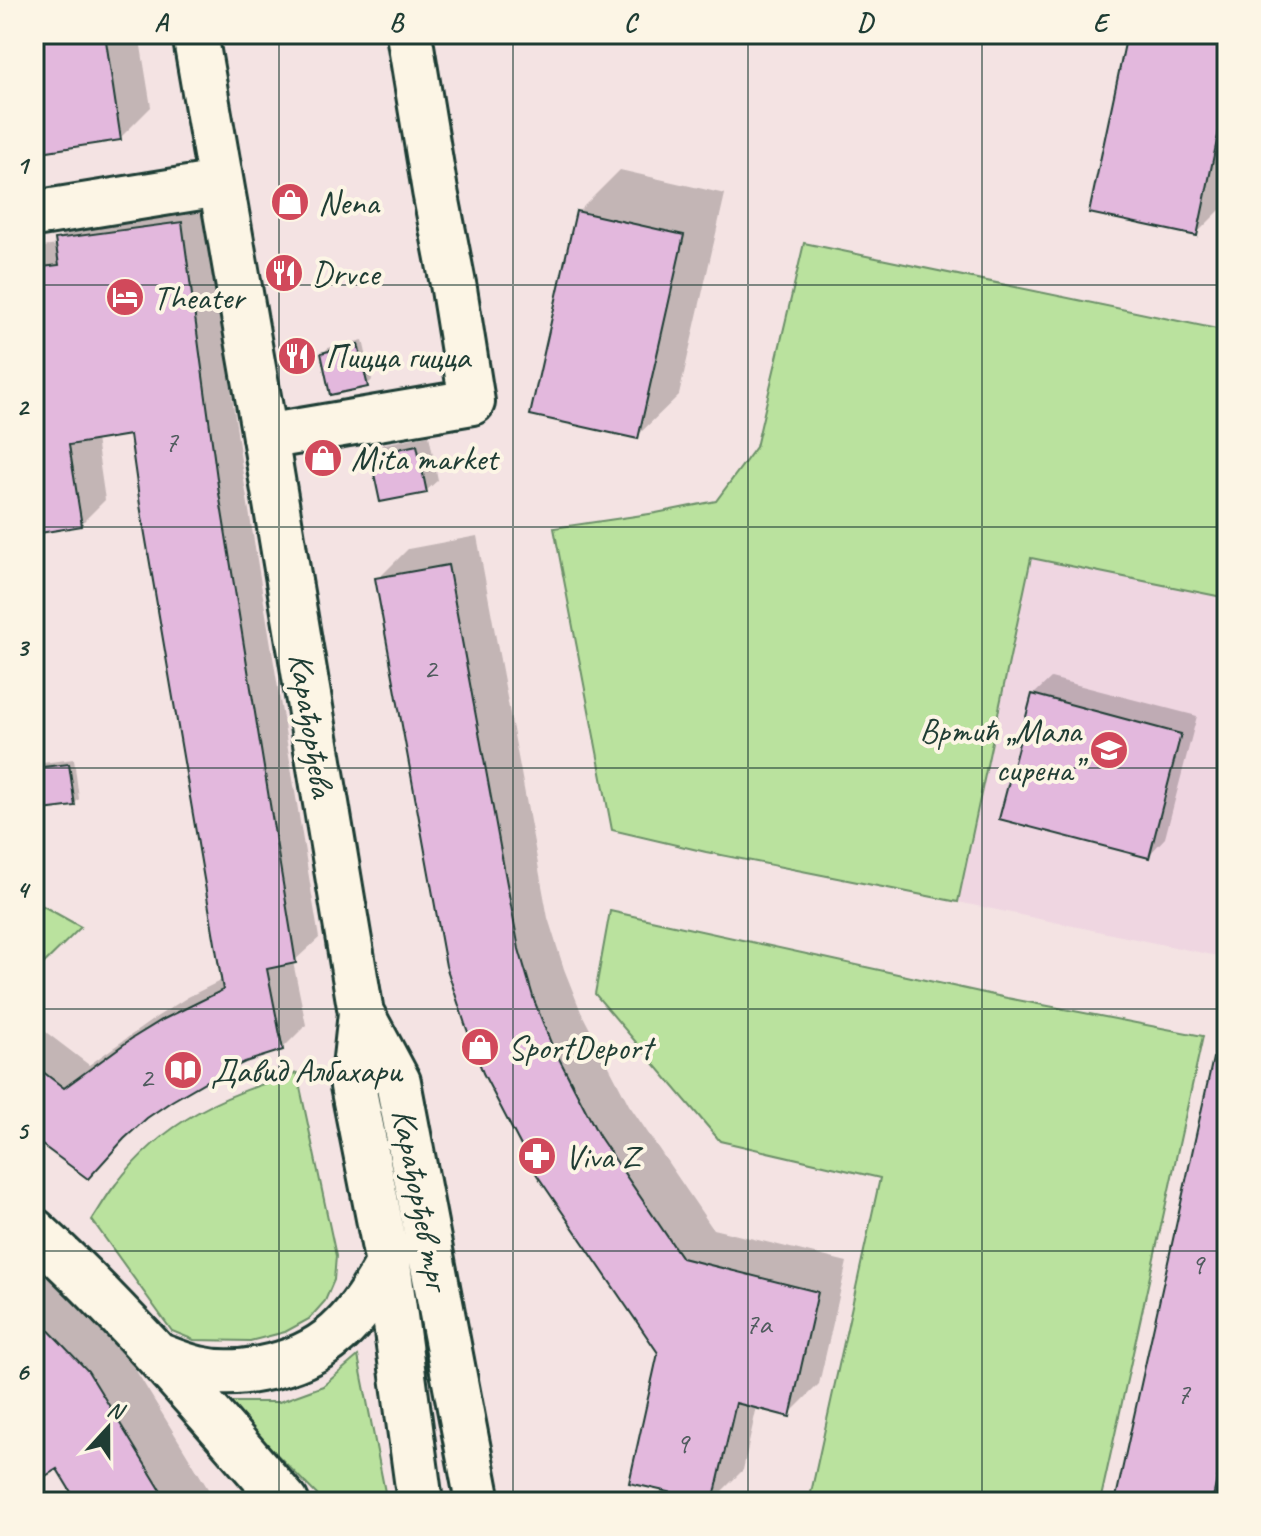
<svg xmlns="http://www.w3.org/2000/svg" width="1261" height="1536" viewBox="0 0 1261 1536" font-family="Caveat,sans-serif">
<style>
.built{fill:#efd6e1}
.green{fill:#bae29e;stroke:#6c9069;stroke-width:2}
.shadow{fill:#0003}
.building{fill:#e3b8dd;stroke:#1f3d34;stroke-width:2}
.lines{fill:none;stroke-linecap:round;stroke-linejoin:round}
.minor-casing{stroke:#1f3d34;stroke-width:50}
.major-casing{stroke:#1f3d34;stroke-width:50}
.minor{stroke:#fcf5e5;stroke-width:44}
.major{stroke:#fcf5e5;stroke-width:44}
.grid{fill:none;stroke:#1f3d34;stroke-width:2;stroke-opacity:0.55}
.labels{text-anchor:middle;dominant-baseline:central;stroke-width:8;stroke-linejoin:round;paint-order:stroke}
.number-label{font-size:30px;fill:#505c5e}
.poi-label{font-size:34px;fill:#1f3d34;stroke:#fcf5e5;text-anchor:start}
.street-label{font-size:34px;fill:#1f3d34;stroke:#fcf5e5}
.neatline{fill:none;stroke:#1f3d34;stroke-width:3}
.grid-label{font-size:26px;text-anchor:middle;font-weight:bold;fill:#1f3d34}
</style>
<rect width="100%" height="100%" fill="#f4e3e3"/>
<filter id="ink" filterUnits="userSpaceOnUse"><feTurbulence type="fractalNoise" baseFrequency=".0125" numOctaves="2"/><feDisplacementMap in="SourceGraphic" scale="16" xChannelSelector="R" yChannelSelector="G"/><feConvolveMatrix kernelMatrix="1 2 1 2 8 2 1 2 1" color-interpolation-filters="sRGB"/></filter>
<g filter="url(#ink)">
<path class="built" d="M1031 558 1227 598V958L958 902Z"/>
<path class="green" d="M804 243 1227 331V598L1031 558 958 902 706 852 612 830 554 528 656 513 716 501 756 447Z
M34 901 81 927 34 973Z
M610 911 1007 998 1203 1036 1100 1502H809L880 1178 720 1141 595 994Z
M297 1073 336 1256 334 1280 325 1301 309 1319 285 1332 250 1341 194 1340 172 1331 92 1220C100 1208 107 1195 116 1184 165 1120 223 1095 297 1073Z
M358 1356 387 1502H324L225 1402H279L323 1386Z"/>
<path class="shadow" d="M34 34H139L151 107 120 138 34 151Z
M1129 34H1227V203L1196 234Z
M620 170 725 194 679 395 637 436 578 212Z
M205 200 242 468 319 938 293 962 306 1025 282 1049 34 1137V1023L89 1065 158 1016 188 997 224 979 132 433 96 439 105 500 81 524 34 532V248L58 245 57 240 81 216Z
M363 340 372 380 367 385 323 353 328 348Z
M429 435 438 480 426 491 372 455 384 444Z
M477 536 548 918 564 969 581 1012 629 1105 713 1229 847 1262 819 1384 789 1414 757 1406 743 1470 713 1500 660 1353 378 579 408 549Z
M1051 678 1197 716 1165 838 1148 856 1033 695Z
M74 759 79 799 74 804 34 809V764Z
M1227 1027V1502H1118L1221 1033Z
M34 1261 118 1341 216 1502H79L58 1466 34 1468Z"/>
<path class="building" d="M34 34H105L121 140 34 153Z
M1127 34H1227V93L1197 236 1089 213Z
M576 211 684 235 638 439 530 415Z
M182 222 219 493 296 963 267 969 283 1050 245 1062 210 1079 172 1101 147 1118 124 1139 88 1179 34 1139V1065L64 1088 131 1039 162 1020 223 990 140 505 130 435 69 445 82 526 34 534V268L59 265 55 239Z
M358 344 368 387 330 395 321 353Z
M417 445 427 493 380 502 370 455Z
M448 565 519 949 534 1000 551 1043 599 1136 682 1258 818 1292 790 1417 736 1403 713 1502 629 1483 658 1353 537 1175 521 1146 483 1073 465 1024 446 966 375 578Z
M1032 694 1181 734 1149 858 999 819Z
M69 764 75 806 34 811V768Z
M1213 1058 1227 1059V1434L1212 1502H1115Z
M34 1315 88 1371 168 1502H77L57 1469 34 1483Z"/>
<g class="lines">
<g class="minor-casing">
<path id="minor" d="M34 214 219 184
M265 437 472 402 454 289 435 191 409 34"/>
</g>
<g class="major-casing">
<path id="major" d="M195 34 265 437 361 1013 353 1086 388 1264 420 1502
M361 1013 398 1082 478 1502
M34 1231C125 1314 205 1409 286 1502
M157 1355C170 1360 184 1366 198 1369 219 1374 239 1373 260 1369 327 1357 357 1321 388 1264"/>
</g>
<use href="#minor" class="minor"/>
<use href="#major" class="major"/>
</g>
</g>
<path class="grid" d="M279 34V1502M513 34V1502M748 34V1502M982 34V1502M34 285H1227M34 527H1227M34 768H1227M34 1009H1227M34 1251H1227"/>
<defs>
<g id="shop-disc" transform="scale(2)"><circle r="9.5" fill="#d1495b" stroke="#fcf5e5"/><path d="M-5-2.5h2.3a2.7 3.5 0 0 1 5.4 0H5L5.5 6h-11ZM-1.5-2.5h3a1.5 2.3 0 0 0-3 0Z" fill="#fff"/></g>
<g id="restaurant-disc" transform="scale(2)"><circle r="9.5" fill="#d1495b" stroke="#fcf5e5"/><path d="M-5-6h1v4h1v-4h1v4h1v-4h1v5L-1.5 .5V6h-2V.5L-5-1ZM5-6V6H3V1.5H1.5Q1.5-4 5-6Z" fill="#fff"/></g>
<g id="hotel-disc" transform="scale(2)"><circle r="9.5" fill="#d1495b" stroke="#fcf5e5"/><path d="M-6-4.5h1.5V1H6V5H4.5V3h-9V5H-6ZM-4 0a1.8 1.8 0 1 1 3.6 0ZM.5 0V-2.5h3Q6-2.5 6 0Z" fill="#fff"/></g>
<g id="school-disc" transform="scale(2)"><circle r="9.5" fill="#d1495b" stroke="#fcf5e5"/><path d="M0-5L7-2L0 1L-7-2ZM-4 1L0 2.5L4 1V4Q0 6-4 4Z" fill="#fff"/></g>
<g id="library-disc" transform="scale(2)"><circle r="9.5" fill="#d1495b" stroke="#fcf5e5"/><path d="M-6-4Q-3-5.5-.7-3.5V5Q-3 3-6 4ZM6-4Q3-5.5 .7-3.5V5Q3 3 6 4Z" fill="#fff"/></g>
<g id="pharmacy-disc" transform="scale(2)"><circle r="9.5" fill="#d1495b" stroke="#fcf5e5"/><path d="M-2-6h4v4h4v4h-4v4h-4v-4h-4v-4h4Z" fill="#fff"/></g>
</defs>
<g fill-rule="evenodd">
<use href="#shop-disc" x="290" y="202"/>
<use href="#restaurant-disc" x="284" y="273"/>
<use href="#hotel-disc" x="125" y="297"/>
<use href="#restaurant-disc" x="297" y="356"/>
<use href="#shop-disc" x="323" y="458"/>
<use href="#school-disc" x="1109" y="750"/>
<use href="#shop-disc" x="480" y="1047"/>
<use href="#library-disc" x="183" y="1070"/>
<use href="#pharmacy-disc" x="537" y="1156"/>
</g>
<g class="labels">
<g class="number-label">
<text x="171" y="441">7</text>
<text x="430" y="668">2</text>
<text x="146" y="1077">2</text>
<text x="1197" y="1264">9</text>
<text x="758" y="1323">7a</text>
<text x="1183" y="1393">7</text>
<text x="682" y="1443">9</text>
</g>
<g class="poi-label">
<text x="318" y="202">Nena</text>
<text x="312" y="273">Drvce</text>
<text x="153" y="297">Theater</text>
<text x="325" y="356">Пицца гицца</text>
<text x="351" y="458">Mita market</text>
<text x="1081" y="730" text-anchor="end">Вртић „Мала<tspan x="1081" dy="39">сирена”</tspan></text>
<text x="508" y="1047">SportDeport</text>
<text x="211" y="1070">Давид Албахари</text>
<text x="565" y="1156">Viva Z</text>
</g>
<g class="street-label">
<text transform="translate(312 725) rotate(81)">Карађорђева</text>
<text transform="translate(421 1199) rotate(79)">Карађорђев трг</text>
</g>
</g>
<rect width="1261" height="1536" fill="none" stroke="#fcf5e5" stroke-width="88"/>
<g transform="translate(108 1428) rotate(21)" stroke="#fcf5e5" stroke-width="6" paint-order="stroke">
<path d="M0-6L14 30L0 20L-14 30Z" fill="#1f3d34"/>
<text y="-12" font-size="22" font-weight="bold" text-anchor="middle" fill="#1f3d34">N</text>
</g>
<rect x="44" y="44" width="1173" height="1448" class="neatline"/>
<g class="grid-label">
<text x="161" y="31">A</text>
<text x="396" y="31">B</text>
<text x="630" y="31">C</text>
<text x="865" y="31">D</text>
<text x="1100" y="31">E</text>
<text x="22" y="174">1</text>
<text x="22" y="415">2</text>
<text x="22" y="656">3</text>
<text x="22" y="898">4</text>
<text x="22" y="1139">5</text>
<text x="22" y="1380">6</text>
</g>
</svg>
